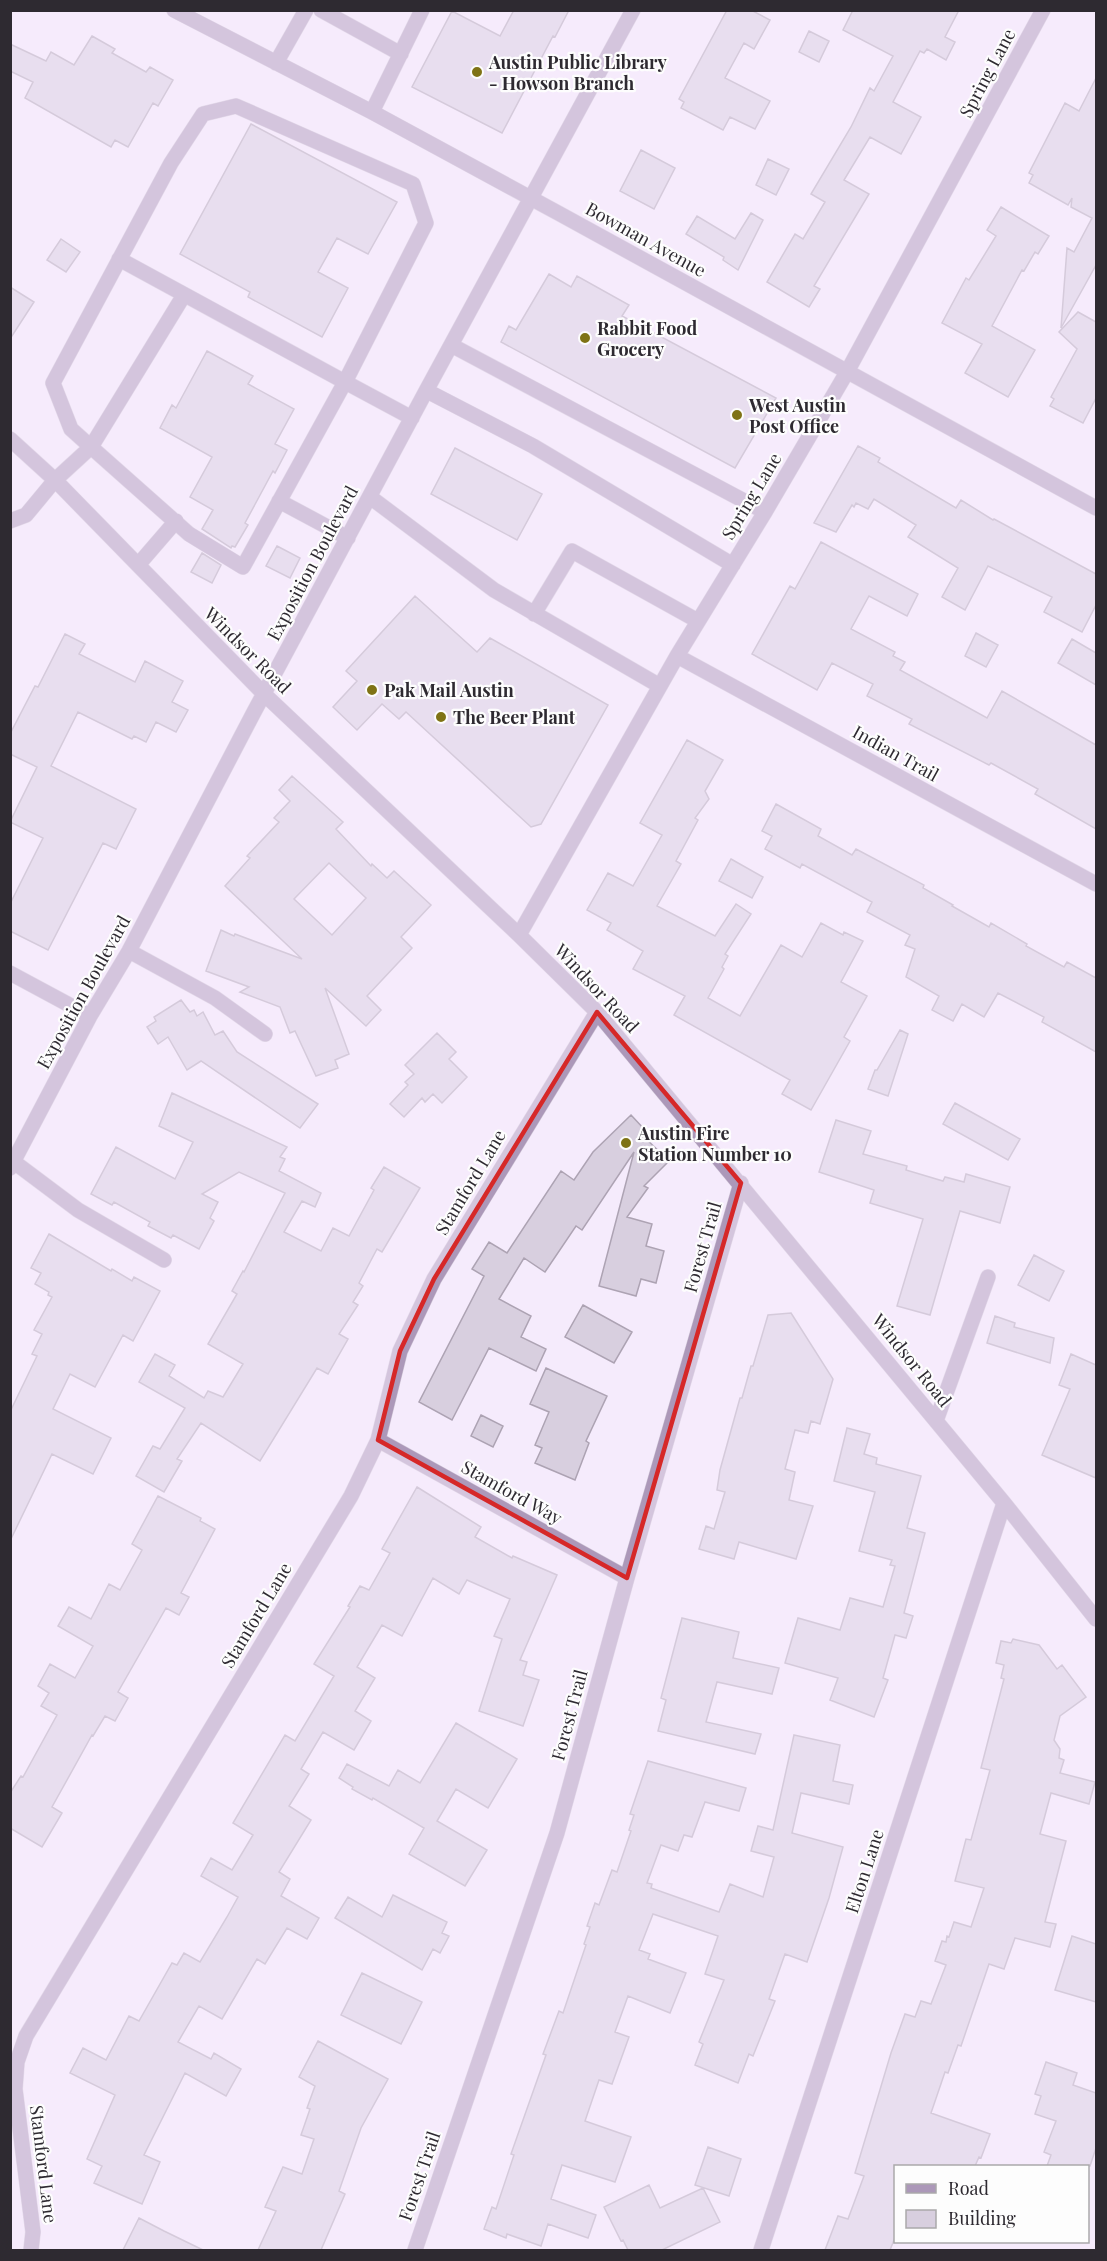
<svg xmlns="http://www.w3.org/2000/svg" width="1107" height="2261" viewBox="0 0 1107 2261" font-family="'Playfair Display',serif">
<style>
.building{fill:#d8cfdf;stroke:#ada3b3;stroke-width:1.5;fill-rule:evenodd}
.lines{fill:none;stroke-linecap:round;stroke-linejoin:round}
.minor-casing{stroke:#d1c8d7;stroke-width:16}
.minor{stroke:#ac98b9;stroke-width:15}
.marked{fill:none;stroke:#d62828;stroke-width:4.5;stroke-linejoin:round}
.poi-dot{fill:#7f7315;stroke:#fdfdfd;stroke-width:2}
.labels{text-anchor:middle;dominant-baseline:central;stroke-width:4.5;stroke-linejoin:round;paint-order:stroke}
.poi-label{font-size:18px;font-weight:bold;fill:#2e2a31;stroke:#fdfdfd;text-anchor:start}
.street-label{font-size:18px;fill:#2e2a31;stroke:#fdfdfd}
</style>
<rect width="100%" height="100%" fill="#f5ebfc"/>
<path class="building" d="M514 10H569L555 37 553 36 502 133 412 87 452 11 500 36Z
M727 10H751L770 20 754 49 744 43 725 78 770 101 755 129 730 117 723 130 681 108 684 102 679 99Z
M853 10H959L945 37 955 42 946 60 927 49 924 53 920 51 893 102 921 117 901 154 870 137 844 180 869 194 814 286 820 289 809 307 767 282 795 234 803 239 825 202 811 194 851 127 870 88 874 91 893 56 843 30Z
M809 31 829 41 819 62 799 52Z
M92 36 115 49 112 53 146 72 150 67 173 80 158 106 153 103 128 147 115 140 111 147 25 98 33 82 10 71V44L46 61 51 52 74 65Z
M1096 78V265L1061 328 1067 248 1074 252 1092 218 1071 207 1072 198 1068 205 1029 183 1033 175 1029 173 1065 103 1079 111Z
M251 124 397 202 368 254 337 238 318 272 348 288 322 337 248 297 250 292 180 254Z
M641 150 675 168 654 209 620 191Z
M768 159 789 169 776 195 756 185Z
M1001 207 1049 236 1038 254 1035 252 1024 271 1022 270 992 326 1035 350 1008 397 965 373 982 344 942 323 966 278 969 280 996 236 987 230Z
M751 213 763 220 738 270 723 260 724 257 686 234 697 216 735 239Z
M61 239 80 252 66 272 47 260Z
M549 274 571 287 577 276 629 305 622 316 776 398 735 468 501 342 509 326 516 330Z
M10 287 34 302 10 339Z
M1078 312 1096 322V398L1083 423 1050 406 1054 399 1051 397 1077 349 1059 332Z
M207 351 253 376 248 384 294 409 275 444 287 450 275 473 273 471 245 523 248 525 235 547 232 546 231 548 202 529 213 510 190 497 212 457 160 428 172 405 176 408Z
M858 446 880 458 878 462 956 508 961 500 993 520 994 519 1096 574V605L1082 632 1044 612 1052 597 988 566 965 610 942 597 958 568 908 537 916 525 874 499 868 509 856 503 854 507 852 505 836 532 814 523Z
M455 448 542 494 517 540 431 494Z
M821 542 918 594 907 616 869 596 851 629 895 652 893 656 905 662 900 670 987 718 1002 691 1096 745V829L1035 794 1038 789 991 763 989 765 909 724 912 719 867 696 873 684 832 663 817 690 752 654 790 586 795 589Z
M277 546 300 558 290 578 266 566Z
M202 553 221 565 212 583 191 572Z
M415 596 477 652 490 638 608 705 541 824 531 827 406 712 399 719 382 704 357 730 333 707 357 681 346 671Z
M976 633 998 645 986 667 965 656Z
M65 634 85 644 79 654 135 682 145 661 183 681 172 702 188 710 176 732 156 722 146 742 134 736 132 739 78 712 51 766 136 809 116 849 103 843 48 950 10 931V904L43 838 10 822 37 767 10 754V734L35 686 38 687Z
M1072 639 1096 653V685L1058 663Z
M687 740 723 760 705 791 709 799 695 818 698 820 676 861 681 864 657 906 715 936 736 904 751 914 725 954 728 956 722 967 724 969 708 998 740 1016 781 945 802 957 821 923 843 935 844 932 863 941 841 982 867 996 844 1037 850 1041 811 1110 782 1094 790 1080 674 1015 685 996 633 969 643 951 607 930 611 923 587 910 608 873 633 886 662 835 640 823Z
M292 776 343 822 336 829 371 866 372 864 387 878 394 871 431 905 401 937 412 948 367 996 381 1010 366 1026 325 988 349 1054 335 1060 338 1068 316 1076 295 1031 290 1033 280 1007 240 992 249 987 206 971 221 930 234 936 235 934 302 959 225 886 250 858 247 856 279 822 274 818 290 801 279 790ZM329 863 366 898 332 935 294 899Z
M776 804 821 829 818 836 852 855 856 849 924 885 923 888 953 905 952 906 989 927 991 923 1027 944 1026 946 1064 967 1067 962 1096 978V1052L1042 1022 1044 1017 998 993 984 1017 962 1004 953 1021 932 1010 939 996 906 977 915 949 905 945 910 935 867 912 872 902 802 864 800 868 765 849 772 836 762 831Z
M731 859 763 877 752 898 719 881Z
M181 1000 190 1012 194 1010 197 1016 203 1012 215 1035 223 1031 237 1052 318 1104 300 1128 201 1061 187 1070 168 1037 158 1044 147 1027 156 1021 154 1017Z
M900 1030 908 1034 888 1096 868 1089 875 1070H877Z
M437 1033 456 1052 449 1059 467 1077 442 1103 433 1094 425 1102 422 1098 404 1117 390 1104 408 1085 405 1082 414 1074 405 1065Z
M172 1093 287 1147 280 1157 285 1159 279 1171 321 1193 315 1207 302 1201 284 1232 321 1251 333 1228 349 1236 374 1190 371 1188 384 1167 420 1188 382 1252 377 1249 359 1283 363 1286 353 1302 358 1305 339 1334 348 1339 328 1374 317 1368 260 1461 201 1423 177 1459 182 1461 164 1492 136 1476 153 1446 160 1449 185 1408 139 1382 155 1354 175 1365 169 1376 204 1398 208 1391 223 1397 243 1364 208 1344 237 1294 232 1291 243 1271 244 1272 285 1193 239 1172 202 1194 218 1202 210 1218 214 1221 199 1249 173 1235 171 1238 148 1226 150 1222 114 1202 112 1205 91 1194 116 1147 175 1179 193 1142 159 1126Z
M955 1103 1020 1139 1008 1160 943 1124Z
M631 1115 645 1130 641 1134 669 1161 644 1186 648 1188 627 1217 652 1224 646 1246 664 1251 656 1283 641 1279 636 1296 599 1286 634 1152 582 1230 576 1226 545 1272 524 1258 499 1299 531 1316 521 1337 546 1349 536 1371 489 1348 452 1420 419 1402 484 1276 472 1269 489 1242 507 1253 561 1171 574 1180 593 1152Z
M836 1120 871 1131 863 1154 907 1166 906 1170 943 1181 945 1177 964 1182 966 1174 1010 1187 1000 1223 960 1211 930 1315 897 1306 923 1219 870 1203 874 1190 819 1172Z
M49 1234 111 1271 112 1269 132 1281 134 1277 160 1291 133 1341 123 1335 95 1387 70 1374 53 1409 111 1438 93 1474 52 1454 10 1541V1412L37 1356 32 1354 42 1334 34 1330 52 1297 48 1295 49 1292 35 1284 41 1273 31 1268Z
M1034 1255 1064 1271 1049 1301 1018 1285Z
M583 1305 632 1332 614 1363 565 1337Z
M791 1313 833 1379 820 1424 811 1421 808 1433 795 1430 785 1469 795 1472 789 1500 813 1506 796 1559 739 1542 734 1559 699 1549 706 1526 714 1529 725 1492 717 1490 720 1470 740 1398H742L751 1366H753L768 1315Z
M995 1316 1015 1323 1014 1327 1054 1338 1050 1363 987 1343Z
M1071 1354 1096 1365V1478L1042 1455 1070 1389 1059 1385Z
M546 1368 607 1396 586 1441 589 1443 575 1480 535 1463 542 1448 535 1445 549 1412 530 1404Z
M481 1415 503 1426 493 1447 471 1436Z
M847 1428 870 1434 864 1454 877 1458 876 1464 921 1476 907 1528 925 1533 904 1613 913 1616 906 1638 895 1635 883 1678 888 1680 874 1717 830 1700 838 1678 785 1663 798 1618 840 1630 850 1598 883 1607 895 1566 890 1565 892 1560 859 1551 875 1492 834 1481Z
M417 1487 481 1527 475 1537 512 1558 513 1556 557 1575 520 1660 527 1662 523 1675 539 1680 523 1726 479 1711 502 1639 494 1636 510 1599 467 1580 459 1594 433 1578 402 1636 382 1625 357 1667 375 1678 355 1711 371 1721 354 1750 323 1732 301 1769 309 1774 289 1806 311 1820 279 1872 290 1879 281 1896 319 1918 307 1939 287 1928 265 1964 257 1959 222 2019 199 2006 178 2042 211 2059 214 2053 241 2069 226 2096 185 2073 144 2155 160 2162 142 2204 94 2183 102 2166 87 2159 115 2095 70 2073 83 2048 106 2060 129 2016 139 2021 172 1963 177 1965 184 1953 200 1962 227 1917 238 1897 201 1876 211 1858 232 1870 253 1835 233 1823 285 1735 295 1741 334 1676 314 1664 350 1607 348 1606 360 1586 369 1590 390 1553 382 1549Z
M158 1496 201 1518 200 1521 215 1529 181 1593 189 1597 179 1615 166 1608 118 1692 128 1698 115 1721 105 1716 93 1736 92 1735 52 1807 62 1813 42 1847 10 1828V1793L21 1776 23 1777 57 1715 41 1706 49 1693 38 1686 50 1664 75 1678 93 1646 58 1626 69 1607 91 1619 109 1584 120 1590 142 1550 132 1544Z
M682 1618 739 1632 733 1658 779 1668 772 1694 717 1682 706 1722 761 1734 755 1754 658 1731 666 1700 661 1698Z
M1013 1639 1039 1645 1057 1669 1062 1665 1086 1697 1060 1716 1054 1740 1060 1749 1059 1758 1064 1760 1060 1773 1095 1782 1089 1804 1051 1793 1040 1834 1066 1841 1045 1922 1056 1924 1050 1947 1015 1938 1004 1969 989 1964 961 2046 958 2045 948 2073 945 2072 931 2113 990 2134 981 2158 979 2157 975 2166H896V2235L890 2250H825L838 2216 848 2219 864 2176 855 2173 891 2053 905 2014 915 2017 921 2001 931 2004 946 1965 935 1961 942 1941 946 1942 947 1936 949 1937 954 1922 971 1927 984 1888 955 1881 966 1839 971 1840 990 1770 981 1768 1004 1679 1001 1678 1004 1665 996 1663 1001 1641 1011 1643Z
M456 1723 517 1759 488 1808 456 1789 437 1821 487 1850 465 1886 409 1854 424 1828 373 1798 372 1800 352 1789 353 1787 339 1778 347 1764 389 1786 398 1770 420 1783Z
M794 1735 840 1745 833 1781 853 1785 849 1804 801 1793 792 1833 843 1847 829 1898 807 1962 785 1954 769 1999 775 2001 753 2056 749 2054 738 2083 695 2065 703 2044 699 2042 724 1980 705 1974 718 1936 653 1914 639 1950 650 1954 648 1959 686 1973 670 2013 628 1996 615 2032 629 2037 612 2084 599 2080 585 2121 631 2137 615 2182 562 2165 551 2199 596 2215 588 2238 548 2224 541 2246 507 2234 506 2238 484 2229 492 2207 496 2209 514 2155 511 2154 546 2055 543 2054 559 2011 563 2013 586 1945 584 1944 590 1927 587 1926 595 1903 599 1905 612 1870 617 1872 631 1831 629 1830 634 1815 630 1814 648 1761 746 1788 739 1811 705 1802 692 1837 684 1835 678 1851 661 1845 647 1883 652 1884 651 1888 719 1912 730 1884 763 1897 774 1857 751 1851 758 1826 773 1830Z
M393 1895 447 1922 442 1933 449 1936 440 1953 433 1949 422 1970 335 1918 348 1897 382 1917Z
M1072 1936 1096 1944V2002L1055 1990Z
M362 1973 422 2002 401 2044 341 2015Z
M318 2041 388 2079 361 2128 339 2191 345 2194 321 2250H258L276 2211 265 2207 283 2167 302 2174 314 2139 301 2135 310 2109 307 2108 315 2086 299 2077Z
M1046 2062 1077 2073 1073 2085 1096 2093V2148L1090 2166H1047L1051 2155 1044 2152 1056 2121 1035 2114 1041 2096 1035 2094Z
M708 2147 741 2159 729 2196 695 2185Z
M649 2185 660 2208 703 2188 720 2222 662 2250H628L623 2240 621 2241 604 2207Z
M139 2218 164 2231 203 2250H123Z"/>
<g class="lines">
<g class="minor-casing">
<path id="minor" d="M174 10 372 112 560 214 1096 508
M321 10 401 54
M276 63 306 10
M372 112 422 10
M119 259 345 382 243 567 189 534 91 447 184 295
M451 345 765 512
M427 391 533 446 733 565
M10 439 55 480 264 694 519 935 597 1012 1004 1503 1096 1619
M370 497 494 590 660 686
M279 501 348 538
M10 521 26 515 55 480 91 447 71 429 53 383 171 163 203 114 236 106 413 184 426 223 345 382 412 418
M138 565 176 521
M534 614 572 551 698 621
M677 656 1096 884
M519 935 677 656 765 512 847 372 1043 10
M129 951 215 998 265 1034
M10 973 90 1016
M14 1162 78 1210 164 1260
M10 1168 90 1016 129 951 254 712 426 391 633 10
M936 1421 988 1277
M378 1440 627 1578
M31 2250 33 2232 15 2089 17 2062 26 2036 351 1496 378 1440 400 1351 434 1279 597 1012
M415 2250 557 1833 627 1578 741 1183
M761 2250 1004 1503"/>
</g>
<use href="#minor" class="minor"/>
</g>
<path d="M0 0H1107V2261H0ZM597 1012 741 1183 627 1578 378 1440 400 1351 434 1279Z" fill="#f5ebfc" fill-opacity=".55" fill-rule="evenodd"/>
<path class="marked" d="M597 1012 741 1183 627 1578 378 1440 400 1351 434 1279Z"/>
<g class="poi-dot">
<circle cx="477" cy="72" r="6"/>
<circle cx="585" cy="338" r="6"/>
<circle cx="737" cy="415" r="6"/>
<circle cx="372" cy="690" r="6"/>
<circle cx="441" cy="717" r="6"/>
<circle cx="626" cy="1143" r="6"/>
</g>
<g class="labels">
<g class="poi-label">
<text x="489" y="62">Austin Public Library<tspan x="489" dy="21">- Howson Branch</tspan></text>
<text x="597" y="328">Rabbit Food<tspan x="597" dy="21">Grocery</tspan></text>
<text x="749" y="405">West Austin<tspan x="749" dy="21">Post Office</tspan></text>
<text x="384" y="690">Pak Mail Austin</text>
<text x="453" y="717">The Beer Plant</text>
<text x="638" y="1133">Austin Fire<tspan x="638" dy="21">Station Number 10</tspan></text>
</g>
<g class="street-label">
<text transform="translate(987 73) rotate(-62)">Spring Lane</text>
<text transform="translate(646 239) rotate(29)">Bowman Avenue</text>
<text transform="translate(751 496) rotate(-59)">Spring Lane</text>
<text transform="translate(312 563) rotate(-62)">Exposition Boulevard</text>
<text transform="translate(248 650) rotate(45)">Windsor Road</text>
<text transform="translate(896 753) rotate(29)">Indian Trail</text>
<text transform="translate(597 988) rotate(47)">Windsor Road</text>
<text transform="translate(83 992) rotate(-61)">Exposition Boulevard</text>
<text transform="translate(470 1182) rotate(-59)">Stamford Lane</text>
<text transform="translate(702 1247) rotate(-74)">Forest Trail</text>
<text transform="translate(912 1360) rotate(51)">Windsor Road</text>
<text transform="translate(512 1492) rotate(29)">Stamford Way</text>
<text transform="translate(256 1615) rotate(-59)">Stamford Lane</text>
<text transform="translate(569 1715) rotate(-75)">Forest Trail</text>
<text transform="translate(864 1871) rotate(-72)">Elton Lane</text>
<text transform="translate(44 2164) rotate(83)">Stamford Lane</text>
<text transform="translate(419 2176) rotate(-71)">Forest Trail</text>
</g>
</g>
<rect width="1107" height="2261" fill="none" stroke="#2e2a31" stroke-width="24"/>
<rect x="894" y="2165" width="195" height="78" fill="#fdfdfd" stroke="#aaa9ab" stroke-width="1.5"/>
<rect x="906" y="2184" width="30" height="9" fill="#ac98b9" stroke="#aaa9ab" stroke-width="1.5"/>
<text x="948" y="2195" font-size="18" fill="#2e2a31">Road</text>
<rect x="906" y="2210" width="30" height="18" fill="#d8cfdf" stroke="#aaa9ab" stroke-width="1.5"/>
<text x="948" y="2225" font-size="18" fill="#2e2a31">Building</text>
</svg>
